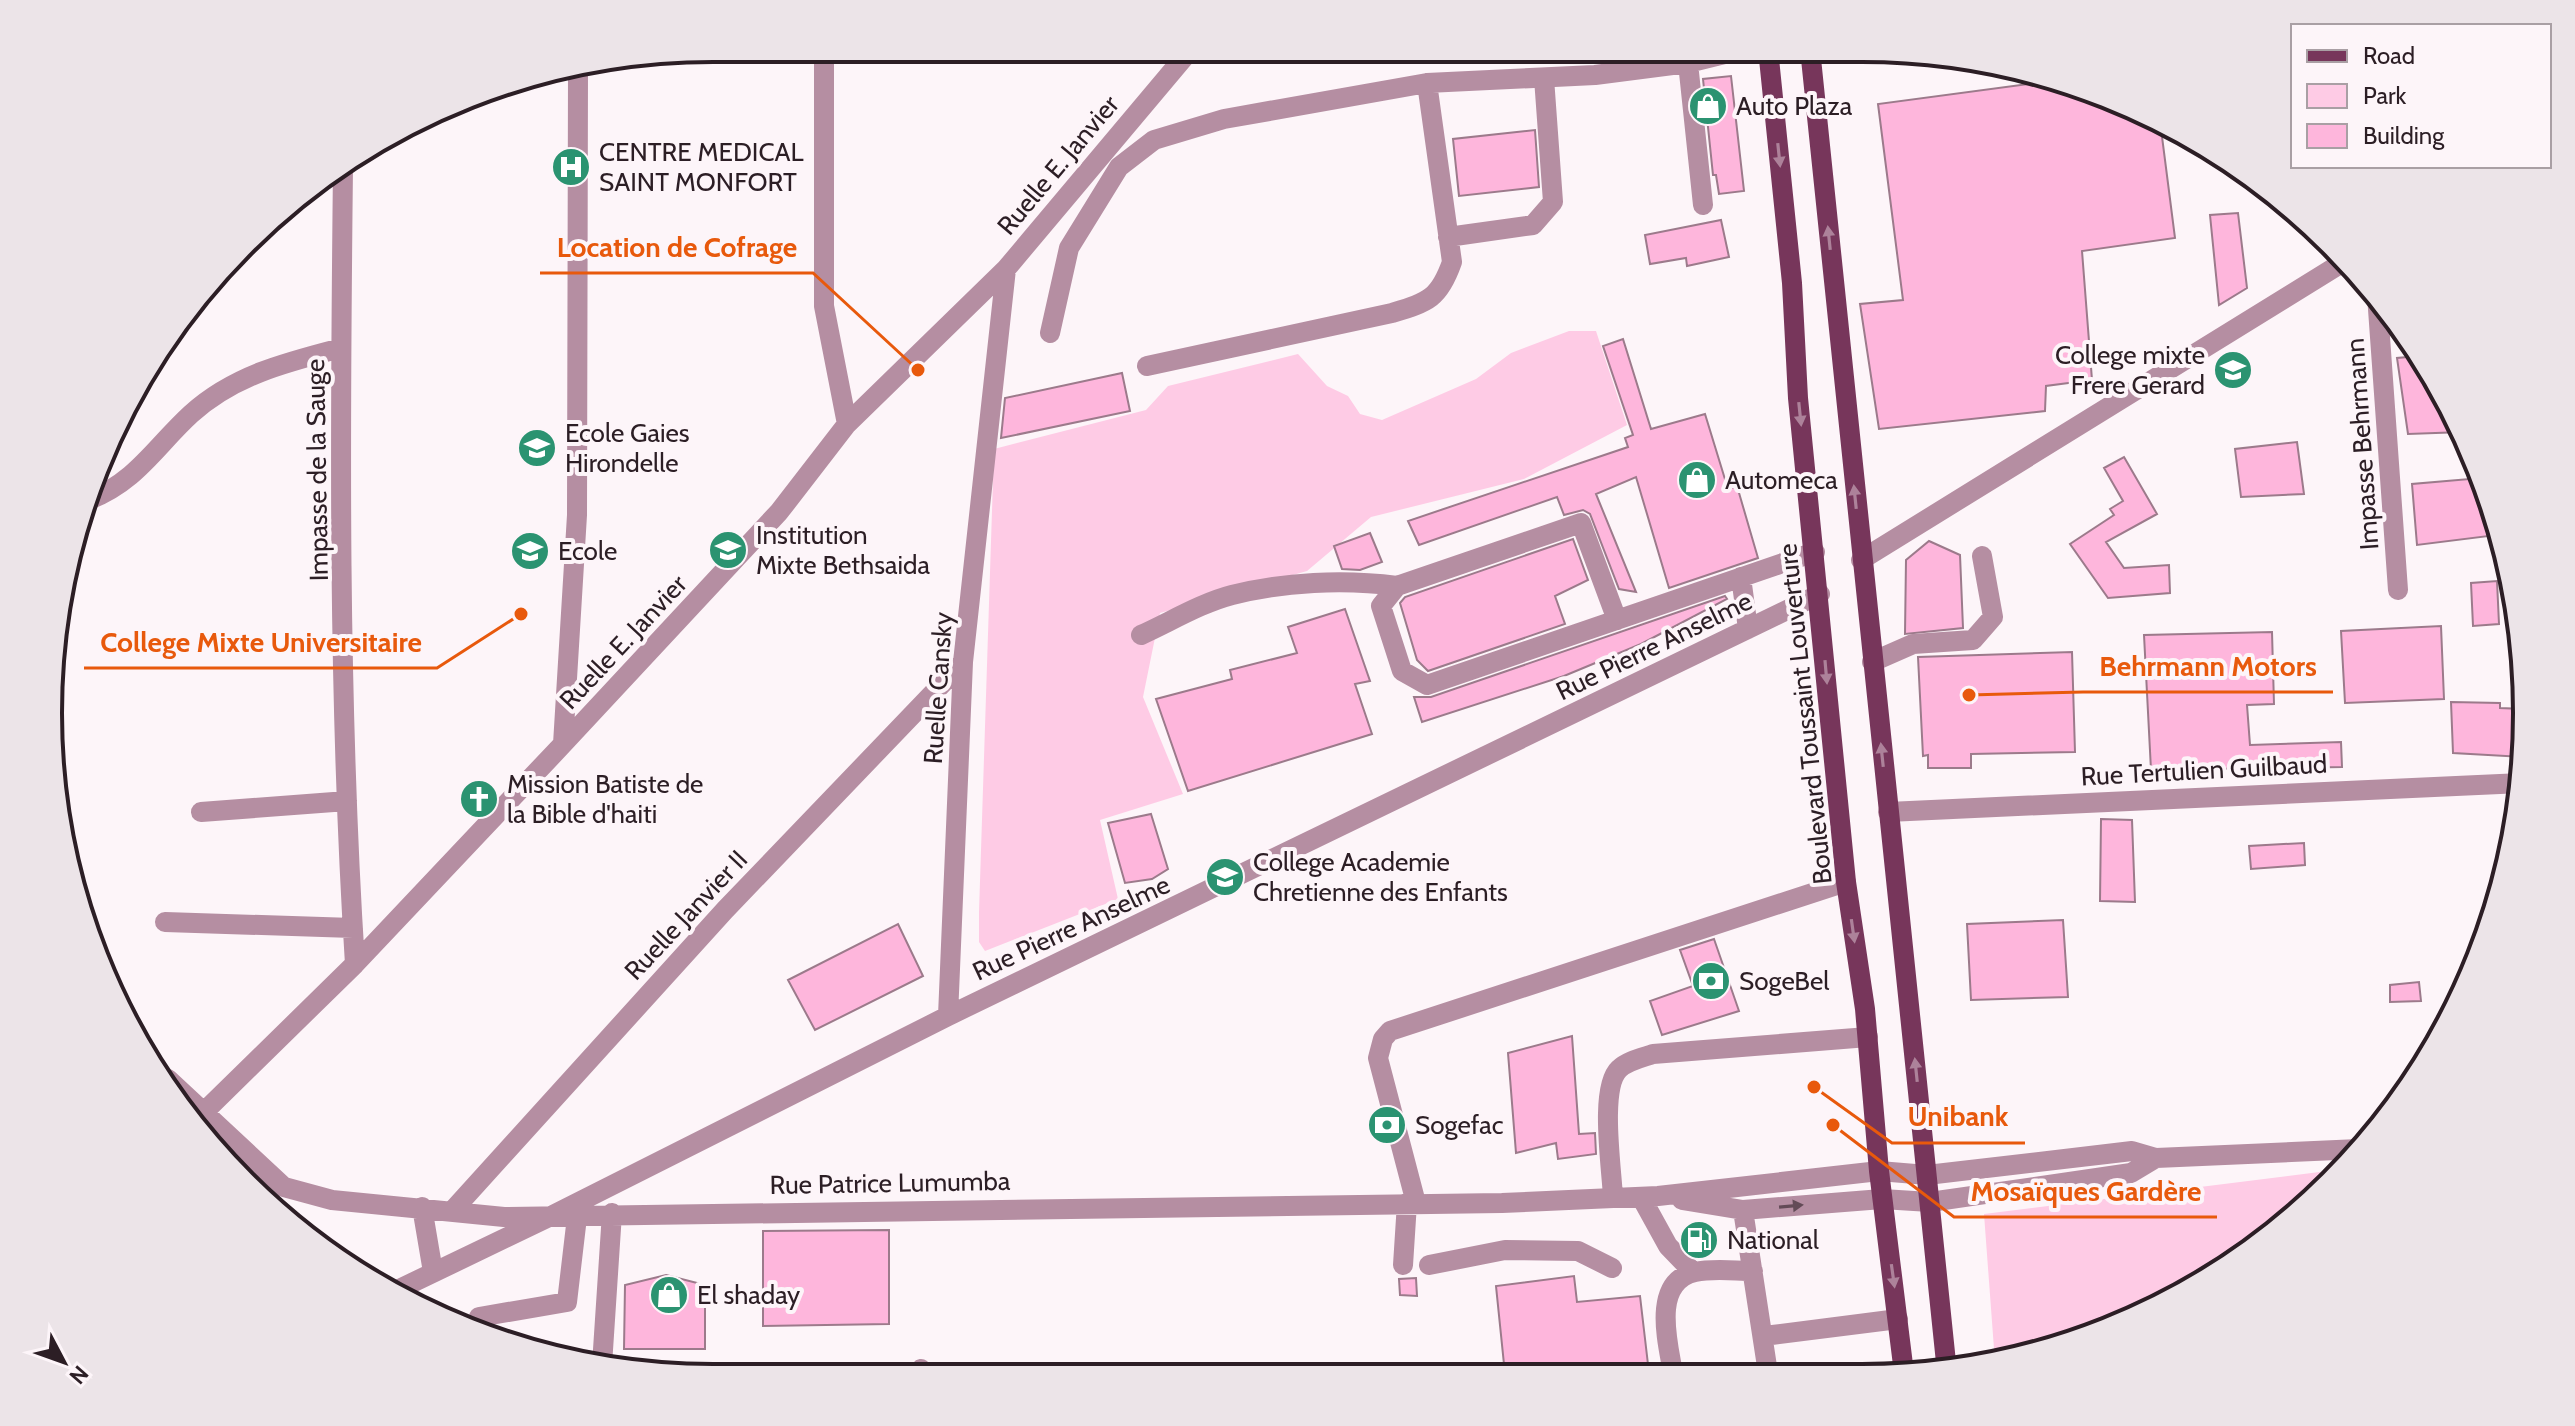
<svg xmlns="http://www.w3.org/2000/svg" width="2575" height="1426" viewBox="0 0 2575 1426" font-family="Cabin,sans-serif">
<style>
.green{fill:#fecbe5}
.building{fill:#feb6dc;stroke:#9c7a8b;stroke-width:2}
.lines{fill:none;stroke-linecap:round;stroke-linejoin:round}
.minor{stroke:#b58ea2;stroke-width:20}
.major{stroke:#77365b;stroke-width:20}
.oneway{fill:#ad829a}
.oneway2{fill:#634b57}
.labels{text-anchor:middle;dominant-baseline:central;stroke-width:8;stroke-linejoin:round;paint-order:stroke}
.poi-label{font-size:26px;fill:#2c1e25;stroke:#fdf5f9;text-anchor:start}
.street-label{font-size:26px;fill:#2c1e25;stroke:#fdf5f9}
.rim{fill:none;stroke:#2c1e25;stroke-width:4}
.leader{fill:none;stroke:#e8590c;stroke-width:3}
.callout-dot{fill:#e8590c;stroke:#fdf5f9;stroke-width:3}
.callout-label{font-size:28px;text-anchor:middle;font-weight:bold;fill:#e8590c;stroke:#fdf5f9;stroke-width:8;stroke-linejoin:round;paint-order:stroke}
</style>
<rect width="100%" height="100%" fill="#fdf5f9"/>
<path class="green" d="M1569 331H1596L1627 425 1524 479 1371 517 1307 571 1160 613 1143 697 1183 794 1100 820 1118 899 985 951 979 942V912L994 449 1146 410 1168 386 1298 354 1327 386 1348 396 1360 414 1382 420 1476 379 1511 353Z
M2343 1169 2333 1183 2231 1266 2076 1343 1995 1362 1984 1214Z"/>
<path class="building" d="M1731 76 1744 191 1719 194 1716 175H1713L1703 79Z
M2059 80 2075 83 2160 121 2175 238 2082 251 2092 380 2046 386 2045 411 1879 429 1860 304 1903 300 1878 104Z
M1535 130 1539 187 1459 196 1453 139Z
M2238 213 2247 288 2219 305 2210 215Z
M1721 220 1729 257 1687 266 1686 258 1650 264 1645 235Z
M1623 339 1651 429 1705 414 1728 489 1737 486 1758 558 1669 588 1636 477 1596 494 1636 592 1619 589 1590 514 1583 510 1564 515 1557 497 1419 545 1408 521 1628 447 1625 438 1633 435 1603 346Z
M2419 356 2459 419 2463 432 2408 434 2397 358Z
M1122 373 1130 411 1001 438 1005 398Z
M2297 442 2304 494 2241 497 2235 449Z
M2124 457 2157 514 2106 542 2124 568 2169 565 2170 593 2108 598 2070 544 2114 515 2110 509 2123 501 2104 468Z
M2481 478 2489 536 2417 545 2412 484Z
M1370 533 1382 562 1360 570 1342 569 1334 546Z
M1573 539 1588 580 1555 596 1565 624 1428 671 1417 660 1400 603 1405 597Z
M1929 541 1960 555 1963 628 1905 634 1906 560Z
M2497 581 2499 624 2473 626 2471 583Z
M1725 596 1727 599 1641 644 1564 676 1422 722 1414 697H1431Z
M1345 609 1370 681 1355 684 1372 734 1188 791 1156 699 1232 679 1230 670 1297 653 1288 627Z
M2441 626 2444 699 2345 703 2341 631Z
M2272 632 2274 704 2247 705 2250 745 2341 742 2342 767 2151 770 2144 635Z
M2072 652 2075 752 1971 754V768H1928V755L1923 756 1918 657Z
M2451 702 2500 703V708L2524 709 2523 757 2453 753Z
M1151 814 1168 869 1152 879 1125 883 1108 823Z
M2101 819 2132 820 2135 902 2100 901Z
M2304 843 2305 865 2251 869 2249 846Z
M2063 920 2068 997 1971 1000 1967 924Z
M898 924 923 976 815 1030 788 980Z
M1714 939 1739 1011 1662 1035 1650 1001 1693 986 1680 950Z
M2419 982 2421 1001 2390 1002V985Z
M1572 1036 1579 1134 1595 1133 1596 1154 1558 1159 1556 1143 1516 1153 1508 1053Z
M889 1230V1324L763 1326V1231Z
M666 1275 705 1285V1349H624L625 1285Z
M1574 1276 1577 1302 1640 1296 1649 1373 1505 1374 1496 1286Z
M1416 1278 1417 1296 1400 1295 1399 1279Z"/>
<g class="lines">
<path class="minor" d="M824 48V306L847 424
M1688 63 1703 205
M343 167C340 432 338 699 355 964
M1448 237 1533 225 1553 202 1544 78
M2377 295 2398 590
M1050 333 1069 248 1119 167 1154 140 1224 119 1427 83 1595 75 1688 63 1745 49
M1147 366 1392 313C1428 302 1439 299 1452 262L1427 83
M89 500C137 481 155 447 191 414 234 375 287 362 341 348
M1861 560 2345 261
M1741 577 1748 629
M1617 620 1581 523 1397 586 1381 606 1402 671 1427 685 1815 552
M1141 635C1170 622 1201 603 1232 595 1284 582 1343 579 1397 586
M1872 662 1913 644 1973 640 1993 617 1982 556
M563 744 577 515 578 70
M201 812 347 801
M1888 812 2522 783
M165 922 353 928
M948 1016 963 662 1006 269
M168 1079 284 1187 332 1200 504 1217 1502 1203 1658 1196 1879 1171 1927 1175 2132 1151 2156 1158 2359 1149
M204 1112 355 964 563 744 779 512 847 424 1006 269 1191 49
M1641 1197 1668 1246 1693 1272
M1613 1198C1612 1170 1599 1088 1619 1069 1627 1061 1641 1058 1653 1054L1868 1037
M1682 1200 1743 1210 1882 1199 1930 1202 2131 1173 2156 1158
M1416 1203 1378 1058 1383 1039 1390 1031 1846 882
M422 1207 433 1272
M454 1209 725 910 963 662
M1743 1210 1768 1373
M1403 1265 1407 1203
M1429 1265 1505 1250 1578 1251 1612 1268
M391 1293 549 1217 948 1016 1820 594
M478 1329 479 1317 567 1302 577 1217
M1764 1336 1898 1319
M602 1365 612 1213
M921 1369 922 1376
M1673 1373C1668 1343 1651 1282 1695 1272 1713 1268 1735 1271 1753 1271"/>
<path class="major" d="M1768 49 1792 283 1798 398 1846 882 1865 1009 1879 1171 1904 1373
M1810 49 1947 1372"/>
</g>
<defs><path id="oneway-solid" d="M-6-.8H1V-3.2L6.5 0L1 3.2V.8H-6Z" transform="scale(2)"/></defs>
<g class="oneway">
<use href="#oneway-solid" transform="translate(1779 155) rotate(84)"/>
<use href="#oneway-solid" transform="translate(1829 238) rotate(-96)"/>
<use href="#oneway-solid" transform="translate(1800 414) rotate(84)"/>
<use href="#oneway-solid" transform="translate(1855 497) rotate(-96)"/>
<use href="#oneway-solid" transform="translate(1826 672) rotate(85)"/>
<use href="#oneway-solid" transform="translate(1882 755) rotate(-96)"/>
<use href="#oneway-solid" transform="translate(1853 931) rotate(82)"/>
<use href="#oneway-solid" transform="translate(1916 1070) rotate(-96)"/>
<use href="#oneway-solid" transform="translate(1893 1276) rotate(82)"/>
</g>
<use class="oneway2" href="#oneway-solid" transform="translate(1791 1206) rotate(-5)"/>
<defs>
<g id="shop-disc" transform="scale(2)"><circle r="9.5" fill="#2b9371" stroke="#fdf5f9"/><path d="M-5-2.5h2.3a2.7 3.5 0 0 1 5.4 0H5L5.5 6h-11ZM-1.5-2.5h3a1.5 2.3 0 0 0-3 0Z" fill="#fff"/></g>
<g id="hospital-disc" transform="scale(2)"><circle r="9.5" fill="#2b9371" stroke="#fdf5f9"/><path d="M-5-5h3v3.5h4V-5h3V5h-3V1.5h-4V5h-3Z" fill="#fff"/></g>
<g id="school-disc" transform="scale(2)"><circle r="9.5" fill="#2b9371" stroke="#fdf5f9"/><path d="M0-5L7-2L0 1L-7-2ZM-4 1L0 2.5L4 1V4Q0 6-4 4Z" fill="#fff"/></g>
<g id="church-disc" transform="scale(2)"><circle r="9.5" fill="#2b9371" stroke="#fdf5f9"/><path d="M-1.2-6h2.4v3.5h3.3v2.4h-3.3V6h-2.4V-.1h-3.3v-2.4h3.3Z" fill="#fff"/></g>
<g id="bank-disc" transform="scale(2)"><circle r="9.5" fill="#2b9371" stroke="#fdf5f9"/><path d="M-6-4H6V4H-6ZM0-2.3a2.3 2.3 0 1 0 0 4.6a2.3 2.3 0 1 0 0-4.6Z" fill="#fff"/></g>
<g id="fuel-disc" transform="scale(2)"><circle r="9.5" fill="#2b9371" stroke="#fdf5f9"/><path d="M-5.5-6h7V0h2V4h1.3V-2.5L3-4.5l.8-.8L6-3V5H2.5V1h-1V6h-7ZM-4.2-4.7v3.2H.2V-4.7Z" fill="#fff"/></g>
</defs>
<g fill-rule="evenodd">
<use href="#shop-disc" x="1708" y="106"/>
<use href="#hospital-disc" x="571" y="167"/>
<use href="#school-disc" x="2233" y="370"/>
<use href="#school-disc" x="537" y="448"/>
<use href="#shop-disc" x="1697" y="480"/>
<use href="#school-disc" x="728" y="550"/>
<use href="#school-disc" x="530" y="551"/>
<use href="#church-disc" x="479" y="799"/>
<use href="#school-disc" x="1225" y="877"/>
<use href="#bank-disc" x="1711" y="981"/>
<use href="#bank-disc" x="1387" y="1125"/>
<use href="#fuel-disc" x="1699" y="1240"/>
<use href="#shop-disc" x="669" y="1295"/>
</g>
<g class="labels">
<g class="poi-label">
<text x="1736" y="106">Auto Plaza</text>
<text x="599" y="152">CENTRE MEDICAL<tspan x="599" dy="30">SAINT MONFORT</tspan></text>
<text x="2205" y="355" text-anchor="end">College mixte<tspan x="2205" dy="30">Frere Gerard</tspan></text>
<text x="565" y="433">Ecole Gaies<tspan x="565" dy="30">Hirondelle</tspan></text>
<text x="1725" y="480">Automeca</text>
<text x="756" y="535">Institution<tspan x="756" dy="30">Mixte Bethsaida</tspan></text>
<text x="558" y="551">Ecole</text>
<text x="507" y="784">Mission Batiste de<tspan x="507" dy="30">la Bible d'haiti</tspan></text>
<text x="1253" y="862">College Academie<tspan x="1253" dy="30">Chretienne des Enfants</tspan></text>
<text x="1739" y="981">SogeBel</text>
<text x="1415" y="1125">Sogefac</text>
<text x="1727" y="1240">National</text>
<text x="697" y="1295">El shaday</text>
</g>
<g class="street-label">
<text transform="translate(1058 165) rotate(-50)">Ruelle E. Janvier</text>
<text transform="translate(2362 444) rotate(-94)">Impasse Behrmann</text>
<text transform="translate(317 470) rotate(-91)">Impasse de la Sauge</text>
<text transform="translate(623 642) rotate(-47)">Ruelle E. Janvier</text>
<text transform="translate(1654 646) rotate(-26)">Rue Pierre Anselme</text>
<text transform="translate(938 688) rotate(-86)">Ruelle Cansky</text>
<text transform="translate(1805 714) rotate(-96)">Boulevard Toussaint Louverture</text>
<text transform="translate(2204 770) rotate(-3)">Rue Tertulien Guilbaud</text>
<text transform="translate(686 915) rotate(-47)">Ruelle Janvier II</text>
<text transform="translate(1071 928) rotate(-25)">Rue Pierre Anselme</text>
<text transform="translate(890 1183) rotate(-1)">Rue Patrice Lumumba</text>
</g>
</g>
<path d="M0 0H2575V1426H0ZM713 62H1862A651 651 0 0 1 2513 713V713A651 651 0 0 1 1862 1364H713A651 651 0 0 1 62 713V713A651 651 0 0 1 713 62Z" fill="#ece4e8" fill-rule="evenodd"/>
<path class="rim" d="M713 62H1862A651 651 0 0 1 2513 713V713A651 651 0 0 1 1862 1364H713A651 651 0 0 1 62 713V713A651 651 0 0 1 713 62Z"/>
<path class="leader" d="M918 370L813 273H540M521 614L437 668H84M1969 695L2083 692H2333M1814 1087L1892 1143H2025M1833 1125L1954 1217H2217"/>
<g class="callout-dot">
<circle cx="918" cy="370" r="8"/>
<circle cx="521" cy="614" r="8"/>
<circle cx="1969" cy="695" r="8"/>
<circle cx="1814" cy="1087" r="8"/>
<circle cx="1833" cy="1125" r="8"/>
</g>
<g class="callout-label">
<text x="677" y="257">Location de Cofrage</text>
<text x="261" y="652">College Mixte Universitaire</text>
<text x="2208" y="676">Behrmann Motors</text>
<text x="1958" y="1126">Unibank</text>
<text x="2086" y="1201">Mosaïques Gardère</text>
</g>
<rect x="2291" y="24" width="260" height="144" fill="#fdf5f9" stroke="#a99fa4" stroke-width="2"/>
<rect x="2307" y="50" width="40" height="12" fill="#77365b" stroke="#a99fa4" stroke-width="2"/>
<text x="2363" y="64" font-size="24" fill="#2c1e25">Road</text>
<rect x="2307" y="84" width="40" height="24" fill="#fecbe5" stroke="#a99fa4" stroke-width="2"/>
<text x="2363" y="104" font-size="24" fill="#2c1e25">Park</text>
<rect x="2307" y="124" width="40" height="24" fill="#feb6dc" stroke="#a99fa4" stroke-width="2"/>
<text x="2363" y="144" font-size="24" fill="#2c1e25">Building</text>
<g transform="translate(64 1362) rotate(131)" stroke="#fdf5f9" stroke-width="6" paint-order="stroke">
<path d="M0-6L14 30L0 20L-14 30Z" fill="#2c1e25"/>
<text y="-12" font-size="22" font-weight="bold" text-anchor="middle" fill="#2c1e25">N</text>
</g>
</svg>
